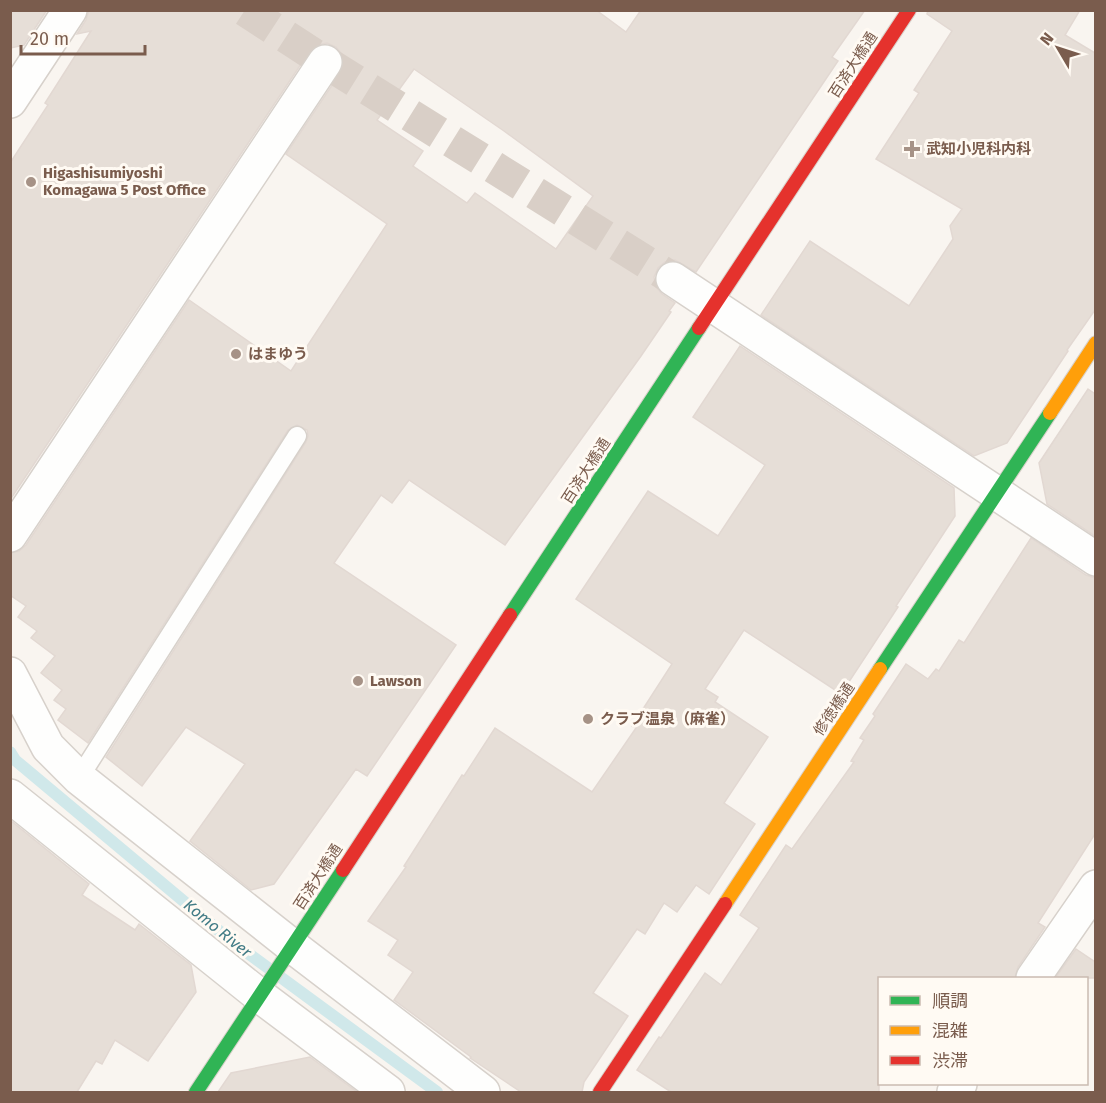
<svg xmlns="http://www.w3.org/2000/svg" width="1106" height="1103" viewBox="0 0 1106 1103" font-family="'Fira Sans','Noto Sans JP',sans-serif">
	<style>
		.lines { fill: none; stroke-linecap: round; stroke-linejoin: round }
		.stream { stroke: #d0e8ea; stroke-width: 12 }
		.building { fill: #e6ded7; stroke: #e2d8d2; stroke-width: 1.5; fill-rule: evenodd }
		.street-tunnel { stroke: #d9cfc7; stroke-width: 33; stroke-dasharray: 33 16; stroke-linecap: butt }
		.lane-casing { stroke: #d7d1cb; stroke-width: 21 }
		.street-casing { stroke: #d7d1cb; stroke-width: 36 }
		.fast-casing { stroke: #d9d2cb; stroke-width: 16 }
		.slow-casing { stroke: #d9d2cb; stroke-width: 16 }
		.jam-casing { stroke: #d9d2cb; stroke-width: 16 }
		.lane { stroke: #fefefd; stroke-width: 18 }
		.street { stroke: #fefefd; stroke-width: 33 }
		.fast { stroke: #30b455; stroke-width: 14 }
		.slow { stroke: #ff9f0a; stroke-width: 14 }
		.jam { stroke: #e5322d; stroke-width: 14 }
		.poi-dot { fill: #a69286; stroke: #fffaf3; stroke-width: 2 }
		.labels { text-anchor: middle; stroke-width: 6; stroke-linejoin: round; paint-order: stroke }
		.street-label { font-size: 15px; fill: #7a5c4d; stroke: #fffaf3 }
		.poi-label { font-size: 15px; font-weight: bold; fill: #7a5c4d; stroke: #fffaf3; text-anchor: start }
		.water-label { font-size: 16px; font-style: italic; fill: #437c86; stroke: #fffaf3 }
	</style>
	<rect width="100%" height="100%" fill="#f9f5f0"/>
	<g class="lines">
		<!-- stream -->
		<polyline class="stream" points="10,752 15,760 230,940 437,1092"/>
	</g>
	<!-- building -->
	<g class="building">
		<polygon points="10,10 47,10 24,45 10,48"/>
		<path d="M89,10H596L626,32L641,10H865L832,57L838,61L696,272L675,260L665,262L658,268L654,277L656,287L662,294L675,303L669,311L671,312L641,356L505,545L409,480L392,503L381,495L334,563L456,645L367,776L356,769L274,884L251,890L190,841L245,764L186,727L142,786L106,757L306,442L308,436L307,430L297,425L288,430L88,743L58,720L66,709L54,700L62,690L41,673L55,656L31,638L37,631L18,617L26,606L10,595V553L19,551L26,545L189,300L291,371L387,224L286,154L341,72L344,64L342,54L336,47L327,43L317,45L309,52L10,500V163L48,105L45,103L91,31L77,34L86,20ZM414,69L504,131L593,196L556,249L475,193L467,203L413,166L423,151L377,120Z"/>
		<polygon points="928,10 1080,10 1065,35 1095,53 1095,310 1067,350 1068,351 1007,443 974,456 761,315 810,241 909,306 953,239 950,226 962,209 876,159 919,93 914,90 952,31 927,14"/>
		<polygon points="740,346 954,488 955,516 896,606 898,607 841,694 744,630 705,689 718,697 715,702 768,737 724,803 755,824 709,894 696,885 677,912 664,903 645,934 637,929 593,993 628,1016 584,1082 582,1092 521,1092 470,1058 471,1057 394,1000 413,972 388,955 398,940 368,921 406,867 404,866 462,775 464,776 495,728 592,792 636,728 632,726 672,664 576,599 648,491 718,536 765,465 693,417"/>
		<polygon points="1088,389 1095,394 1095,536 1047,504 1039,463"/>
		<polygon points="1031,538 1086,575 1095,578 1095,834 1038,923 1045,927 1018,967 1015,978 879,978 879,1092 671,1092 637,1070 659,1037 661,1038 705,973 721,985 759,928 740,915 786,845 792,849 854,762 851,761 864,740 860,738 875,716 873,714 906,664 928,679 936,669 939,671 959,640 964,643"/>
		<polygon points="10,820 89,884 82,895 135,930 139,924 191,965 196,992 148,1061 115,1040 102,1064 96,1061 77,1092 10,1092"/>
		<polygon points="1076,949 1095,962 1095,978 1055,978"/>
		<polygon points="310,1057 357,1092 218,1092 231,1073"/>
	</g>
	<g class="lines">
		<!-- street-tunnel -->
		<polyline class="street-tunnel" points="245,10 325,62 673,279"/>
		<defs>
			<polyline id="lane" points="79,778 297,436"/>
			<g id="street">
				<polyline points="10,101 70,10"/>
				<polyline points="673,279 1096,559"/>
				<polyline points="10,535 325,62"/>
				<polyline points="10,674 48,747 79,778 292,946 483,1092"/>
				<polyline points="10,796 260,996 388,1092"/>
				<polyline points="1033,978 1096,887"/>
				<polyline points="954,1092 960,1084"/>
			</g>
			<g id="fast">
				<polyline points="510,615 699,328"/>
				<polyline points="880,669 1050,413"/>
				<polyline points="196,1092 343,870"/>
			</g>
			<g id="slow">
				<polyline points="1050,413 1096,343"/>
				<polyline points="725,904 880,669"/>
			</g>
			<g id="jam">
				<polyline points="699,328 909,10"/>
				<polyline points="343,870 510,615"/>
				<polyline points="600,1092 725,904"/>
			</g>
		</defs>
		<!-- lane casing -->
		<use href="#lane" class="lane-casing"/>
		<!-- street casing -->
		<use href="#street" class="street-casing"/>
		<!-- fast casing -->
		<use href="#fast" class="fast-casing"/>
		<!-- slow casing -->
		<use href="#slow" class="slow-casing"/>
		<!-- jam casing -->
		<use href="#jam" class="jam-casing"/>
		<!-- lane -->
		<use href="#lane" class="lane"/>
		<!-- street -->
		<use href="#street" class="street"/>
		<!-- fast -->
		<use href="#fast" class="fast"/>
		<!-- slow -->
		<use href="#slow" class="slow"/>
		<!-- jam -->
		<use href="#jam" class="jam"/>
	</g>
	<!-- markers -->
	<g class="poi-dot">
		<path d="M909 140h6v6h6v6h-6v6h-6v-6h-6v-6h6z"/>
		<circle cx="31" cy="182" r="6"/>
		<circle cx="236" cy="354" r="6"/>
		<circle cx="358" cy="681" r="6"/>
		<circle cx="588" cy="719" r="6"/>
	</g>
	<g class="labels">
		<!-- street labels -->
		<g class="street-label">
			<text transform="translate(853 65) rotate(-57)" y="5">百済大橋通</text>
			<text transform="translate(586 471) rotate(-57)" y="5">百済大橋通</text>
			<text transform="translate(834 709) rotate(-56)" y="5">修徳橋通</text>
			<text transform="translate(318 877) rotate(-57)" y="5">百済大橋通</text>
		</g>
		<!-- poi labels -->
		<g class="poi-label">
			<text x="926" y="154">武知小児科内科</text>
			<text x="43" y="178">Higashisumiyoshi<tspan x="43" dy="17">Komagawa 5 Post Office</tspan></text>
			<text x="248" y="359">はまゆう</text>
			<text x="370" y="686">Lawson</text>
			<text x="600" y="724">クラブ温泉（麻雀）</text>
		</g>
		<!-- water labels -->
		<g class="water-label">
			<text transform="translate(218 928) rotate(39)" y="6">Komo River</text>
		</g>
	</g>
	<!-- border -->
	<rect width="1106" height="1103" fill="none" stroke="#7a5c4d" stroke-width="24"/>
	<!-- legend -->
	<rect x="878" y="977" width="210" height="108" fill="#fffaf3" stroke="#cabbb1" stroke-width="1.5"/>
	<rect x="890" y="996" width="30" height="9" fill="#30b455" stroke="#cabbb1" stroke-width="1.5"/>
	<text x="932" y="1007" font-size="18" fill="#7a5c4d">順調</text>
	<rect x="890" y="1026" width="30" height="9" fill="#ff9f0a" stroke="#cabbb1" stroke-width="1.5"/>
	<text x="932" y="1037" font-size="18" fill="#7a5c4d">混雑</text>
	<rect x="890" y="1056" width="30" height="9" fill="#e5322d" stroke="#cabbb1" stroke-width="1.5"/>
	<text x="932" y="1067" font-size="18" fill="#7a5c4d">渋滞</text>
	<!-- north arrow -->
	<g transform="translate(1058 48) rotate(309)" stroke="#fffaf3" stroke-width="4.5" paint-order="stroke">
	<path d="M0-4.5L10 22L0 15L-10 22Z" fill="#7a5c4d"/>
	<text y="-9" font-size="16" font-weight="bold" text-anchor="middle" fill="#7a5c4d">N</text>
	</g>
	<!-- scale -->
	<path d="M21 45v9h124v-9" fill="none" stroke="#7a5c4d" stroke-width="3"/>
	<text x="30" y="45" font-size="18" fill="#7a5c4d" stroke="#fffaf3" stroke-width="4.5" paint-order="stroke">20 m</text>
</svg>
